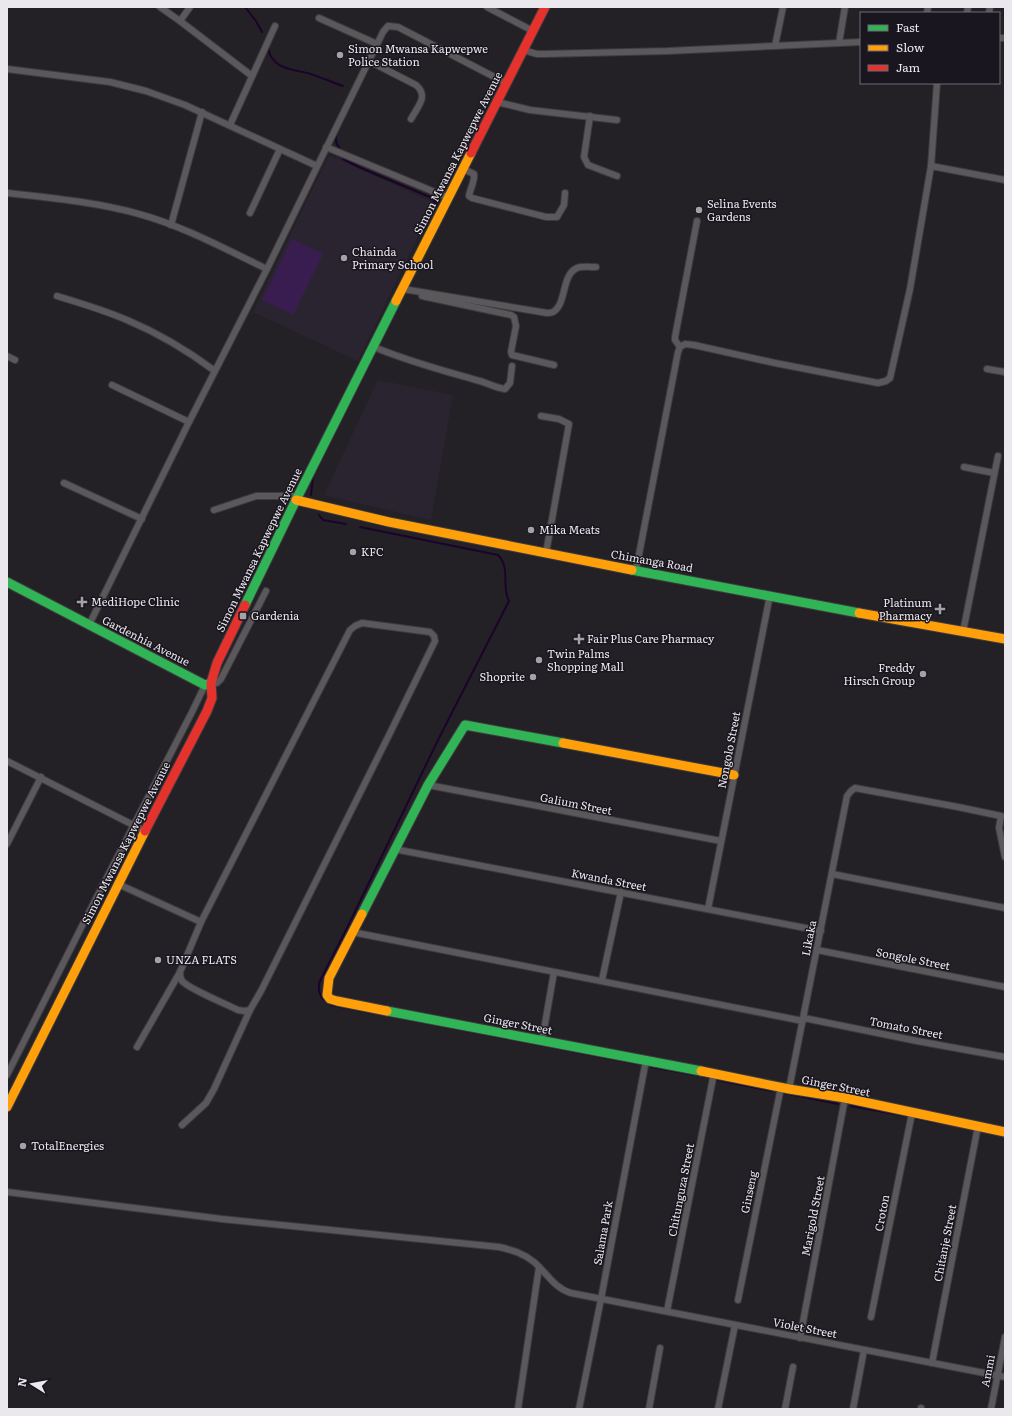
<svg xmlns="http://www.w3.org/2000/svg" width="1012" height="1416" viewBox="0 0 1012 1416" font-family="Literata,serif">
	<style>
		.built { fill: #2a2431 }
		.green { fill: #3a1d50 }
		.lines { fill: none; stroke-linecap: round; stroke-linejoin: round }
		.stream { stroke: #1c032b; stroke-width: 2 }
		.street-casing { stroke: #3d3b3f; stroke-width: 8 }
		.fast-casing { stroke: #3d3b3f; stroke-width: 11 }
		.slow-casing { stroke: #3d3b3f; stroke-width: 11 }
		.jam-casing { stroke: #3d3b3f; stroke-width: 11 }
		.street { stroke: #5a585b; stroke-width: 6 }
		.fast { stroke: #30b455; stroke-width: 9 }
		.slow { stroke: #ff9f0a; stroke-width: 9 }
		.jam { stroke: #e5322d; stroke-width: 9 }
		.poi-dot { fill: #a5a2a7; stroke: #1a161f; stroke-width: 1.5 }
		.labels { text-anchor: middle; stroke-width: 3; stroke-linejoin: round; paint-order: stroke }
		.poi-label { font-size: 11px; fill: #eae7ed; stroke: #1a161f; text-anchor: start }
		.street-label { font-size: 11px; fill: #eae7ed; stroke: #1a161f }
	</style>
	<rect width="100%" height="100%" fill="#242126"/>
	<!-- built -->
	<g class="built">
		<polygon points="329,155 434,203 358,361 253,312"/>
		<polygon points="378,380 453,395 431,520 324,495"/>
	</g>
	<!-- green -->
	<polygon class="green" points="292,239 323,254 293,315 262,300"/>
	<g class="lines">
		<!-- stream -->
		<g class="stream">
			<polyline points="245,7 256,21 262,32"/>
			<path d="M268,49C273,70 294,69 311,74C322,78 332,82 343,86"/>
			<polyline points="348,110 353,100"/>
			<path d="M340,149C330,137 340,128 345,116"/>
			<polyline points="343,159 361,168 432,198 436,204"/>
			<polyline points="311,495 313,476 375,353"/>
			<polyline points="319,515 323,520 346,524"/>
			<path d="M360,527L498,555C511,568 501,586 509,601L439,738L347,928L319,983V991L322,998L331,1005L639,1064"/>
			<polyline points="651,1067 707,1077"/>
			<polyline points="718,1080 772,1091"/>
			<polyline points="784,1093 838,1104"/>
			<polyline points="851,1106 906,1116"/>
			<polyline points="915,1118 939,1123"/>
		</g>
		<defs>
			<g id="street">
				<polyline points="160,7 180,21 252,76"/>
				<polyline points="487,7 533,31"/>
				<polyline points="927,13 928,7"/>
				<polyline points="967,13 968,7"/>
				<polyline points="989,13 990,7"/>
				<polyline points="319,18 377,44"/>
				<polyline points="180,21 190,7"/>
				<polyline points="999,38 1005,38"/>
				<polyline points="839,43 845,7"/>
				<polyline points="775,46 783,7"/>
				<polyline points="523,50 537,54 544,54 668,51 861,42"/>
				<path d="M369,61L416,85C429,96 418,106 411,119"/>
				<polyline points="7,69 110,82 146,91 185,105 317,166"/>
				<polyline points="497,102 530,110 617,120"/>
				<polyline points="590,116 584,157 588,165 617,176"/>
				<polyline points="230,125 275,26"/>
				<polyline points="326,147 449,198"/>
				<polyline points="931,166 937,83"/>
				<path d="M463,169L474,174C475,181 470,189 469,196L472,198L546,217H557L564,205L565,193"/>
				<path d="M7,193C51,198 96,202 139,214C183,226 225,249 267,269"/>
				<polyline points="250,213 280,149"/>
				<polyline points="171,225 202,112"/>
				<path d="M403,289L547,313C549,313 551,313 553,312C567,304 561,275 577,268C582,266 590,267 596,267"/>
				<path d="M57,296C80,303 104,310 127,320C158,333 188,351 215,371"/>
				<polyline points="422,296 511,315 514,317 516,326 511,352 512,355 554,365"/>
				<path d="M374,347C407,361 441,370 476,380C486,382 495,388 505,389L510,383L512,366"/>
				<polyline points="680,347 675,340 675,337 697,221"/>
				<polyline points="7,356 15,360"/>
				<polyline points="987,369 1005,372"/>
				<polyline points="112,385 189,422"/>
				<polyline points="541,416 559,419 569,424 546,553"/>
				<polyline points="964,467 994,473"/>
				<polyline points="64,483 142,519"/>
				<polyline points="214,510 256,496 298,496"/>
				<polyline points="636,570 678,352 680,347 685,344 694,345 775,363 878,383 886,381 890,378 910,289 931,166 1005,180"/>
				<polyline points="89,625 189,422 267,269 383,32 388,26 398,27 506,83"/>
				<polyline points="963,632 998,456"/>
				<polyline points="211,683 217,683 221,679 266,591"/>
				<polyline points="7,761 145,831"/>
				<polyline points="428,785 721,841"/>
				<polyline points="1001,816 999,828 1005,857"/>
				<polyline points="7,844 41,777"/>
				<polyline points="394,849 821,931"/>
				<polyline points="832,874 1005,908"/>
				<polyline points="118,884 201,922"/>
				<polyline points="708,909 770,595"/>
				<polyline points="352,932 803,1021"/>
				<polyline points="817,950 1005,987"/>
				<path d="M180,972C180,976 180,978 182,981C189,989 226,1004 238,1010L244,1011L250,1010"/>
				<polyline points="602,980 621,892"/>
				<polyline points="804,1018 917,1041 1005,1057"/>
				<polyline points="542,1041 554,972"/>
				<polyline points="137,1047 180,972 201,922 350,630 355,626 362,623 430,632 434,636 435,641 390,733 261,991 250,1010 214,1089 206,1103 182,1125"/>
				<polyline points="7,1075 85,920 192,712 205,685"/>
				<polyline points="789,1089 847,796 851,791 855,788 958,807 1001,816"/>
				<path d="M7,1192L222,1219L499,1247C512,1250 523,1253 534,1262C547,1273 554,1288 571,1293L1005,1377"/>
				<polyline points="738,1300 781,1087"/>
				<polyline points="667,1311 714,1073"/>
				<polyline points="871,1317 912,1113"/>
				<polyline points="800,1338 845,1098"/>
				<polyline points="932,1363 978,1126"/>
				<polyline points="518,1409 539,1267"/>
				<polyline points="579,1409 601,1299 646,1060"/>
				<polyline points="649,1409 660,1348"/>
				<polyline points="718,1409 735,1325"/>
				<polyline points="785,1409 793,1367"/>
				<polyline points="853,1409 864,1350"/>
				<polyline points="921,1409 921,1408"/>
				<polyline points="991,1409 1005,1337"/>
			</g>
			<g id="fast">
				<polyline points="632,570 859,613"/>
				<polyline points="7,582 205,685 211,683"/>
				<polyline points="245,605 296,500 396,301"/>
				<polyline points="362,914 428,785 465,725 563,743"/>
				<polyline points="387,1011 701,1071"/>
			</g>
			<g id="slow">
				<polyline points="396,301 471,153"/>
				<polyline points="296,500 389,522 632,570"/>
				<polyline points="859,613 1005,639"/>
				<polyline points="563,743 734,775"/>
				<polyline points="362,914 329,978 327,995 330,999 337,1001 387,1011"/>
				<polyline points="701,1071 789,1089 845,1098 1005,1132"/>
				<polyline points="7,1107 145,831"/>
			</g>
			<g id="jam">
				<polyline points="471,153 545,7"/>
				<polyline points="145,831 207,711 212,698 211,683 217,663 245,605"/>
			</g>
		</defs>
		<!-- street casing -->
		<use href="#street" class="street-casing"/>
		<!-- fast casing -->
		<use href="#fast" class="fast-casing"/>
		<!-- slow casing -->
		<use href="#slow" class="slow-casing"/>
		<!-- jam casing -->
		<use href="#jam" class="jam-casing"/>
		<!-- street -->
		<use href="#street" class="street"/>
		<!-- fast -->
		<use href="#fast" class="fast"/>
		<!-- slow -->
		<use href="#slow" class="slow"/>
		<!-- jam -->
		<use href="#jam" class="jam"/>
	</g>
	<!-- markers -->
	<g class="poi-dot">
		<circle cx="340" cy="55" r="4"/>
		<circle cx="699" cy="210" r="4"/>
		<circle cx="344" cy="258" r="4"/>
		<circle cx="531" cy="530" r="4"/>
		<circle cx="353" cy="552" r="4"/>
		<path d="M80 596h4v4h4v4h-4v4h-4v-4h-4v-4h4z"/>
		<path d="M938 603h4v4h4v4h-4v4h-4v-4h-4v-4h4z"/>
		<rect x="239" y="612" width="8" height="8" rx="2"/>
		<path d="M577 633h4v4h4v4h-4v4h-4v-4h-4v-4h4z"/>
		<circle cx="539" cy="660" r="4"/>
		<circle cx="923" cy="674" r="4"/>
		<circle cx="533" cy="677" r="4"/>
		<circle cx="158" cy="960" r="4"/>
		<circle cx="23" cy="1146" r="4"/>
	</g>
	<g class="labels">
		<!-- poi labels -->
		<g class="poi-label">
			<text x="348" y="53">Simon Mwansa Kapwepwe<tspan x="348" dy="13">Police Station</tspan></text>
			<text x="707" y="208">Selina Events<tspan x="707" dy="13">Gardens</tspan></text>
			<text x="352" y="256">Chainda<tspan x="352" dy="13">Primary School</tspan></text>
			<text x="539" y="534">Mika Meats</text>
			<text x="361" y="556">KFC</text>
			<text x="91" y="606">MediHope Clinic</text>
			<text x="932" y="607" text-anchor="end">Platinum<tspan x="932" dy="13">Pharmacy</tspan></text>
			<text x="251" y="620">Gardenia</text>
			<text x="587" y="643">Fair Plus Care Pharmacy</text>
			<text x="547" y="658">Twin Palms<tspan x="547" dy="13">Shopping Mall</tspan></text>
			<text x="915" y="672" text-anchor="end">Freddy<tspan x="915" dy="13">Hirsch Group</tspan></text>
			<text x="525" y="681" text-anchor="end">Shoprite</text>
			<text x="166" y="964">UNZA FLATS</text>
			<text x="31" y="1150">TotalEnergies</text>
		</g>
		<!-- street labels -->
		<g class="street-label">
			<text transform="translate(458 153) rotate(-63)" y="4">Simon Mwansa Kapwepwe Avenue</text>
			<text transform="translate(259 550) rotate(-64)" y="4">Simon Mwansa Kapwepwe Avenue</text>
			<text transform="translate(652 561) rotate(10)" y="4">Chimanga Road</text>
			<text transform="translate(146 641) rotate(27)" y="4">Gardenhia Avenue</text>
			<text transform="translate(729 750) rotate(-79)" y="4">Nongolo Street</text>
			<text transform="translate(576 804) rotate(11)" y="4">Galium Street</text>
			<text transform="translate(126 843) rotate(-63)" y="4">Simon Mwansa Kapwepwe Avenue</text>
			<text transform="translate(609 880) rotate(11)" y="4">Kwanda Street</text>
			<text transform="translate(809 938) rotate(-79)" y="4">Likaka</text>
			<text transform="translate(913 959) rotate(11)" y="4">Songole Street</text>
			<text transform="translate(518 1024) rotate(11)" y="4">Ginger Street</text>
			<text transform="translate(906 1028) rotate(11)" y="4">Tomato Street</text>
			<text transform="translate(836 1086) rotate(11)" y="4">Ginger Street</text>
			<text transform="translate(681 1190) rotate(-79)" y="4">Chitunguza Street</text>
			<text transform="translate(749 1192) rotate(-78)" y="4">Ginseng</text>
			<text transform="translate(882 1213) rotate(-79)" y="4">Croton</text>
			<text transform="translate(813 1216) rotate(-79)" y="4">Marigold Street</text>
			<text transform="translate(603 1233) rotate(-80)" y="4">Salama Park</text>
			<text transform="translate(945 1243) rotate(-79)" y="4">Chitanje Street</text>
			<text transform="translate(805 1328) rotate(11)" y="4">Violet Street</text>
			<text transform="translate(988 1371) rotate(-79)" y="4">Ammi</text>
		</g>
	</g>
	<!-- border -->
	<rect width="1012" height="1416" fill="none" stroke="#eae7ed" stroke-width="16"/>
	<!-- legend -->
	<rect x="860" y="12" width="140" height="72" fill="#1a161f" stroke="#6d6a71"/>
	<rect x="868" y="25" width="20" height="6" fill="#30b455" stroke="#6d6a71"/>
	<text x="896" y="32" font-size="12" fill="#eae7ed">Fast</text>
	<rect x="868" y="45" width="20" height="6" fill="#ff9f0a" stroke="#6d6a71"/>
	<text x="896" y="52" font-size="12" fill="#eae7ed">Slow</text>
	<rect x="868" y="65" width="20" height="6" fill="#e5322d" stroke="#6d6a71"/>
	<text x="896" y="72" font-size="12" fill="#eae7ed">Jam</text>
	<!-- north arrow -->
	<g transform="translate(32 1384) rotate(281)" stroke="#1a161f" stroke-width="3" paint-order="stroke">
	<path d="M0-3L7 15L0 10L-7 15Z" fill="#eae7ed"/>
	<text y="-6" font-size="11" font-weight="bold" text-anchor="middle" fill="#eae7ed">N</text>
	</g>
</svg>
